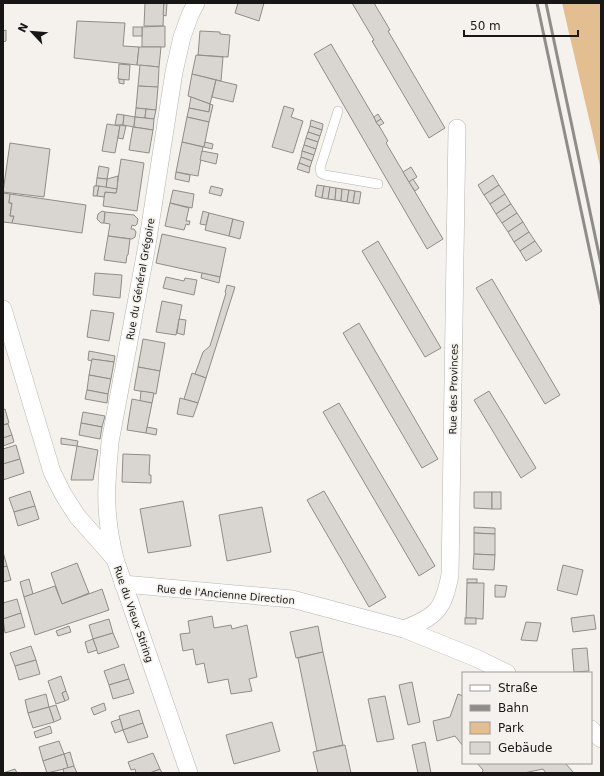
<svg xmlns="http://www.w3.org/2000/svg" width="604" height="776" viewBox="0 0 604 776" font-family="'DejaVu Sans',sans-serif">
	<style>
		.green { fill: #e3be90 }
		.building { fill: #d9d5d1; stroke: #908d89 }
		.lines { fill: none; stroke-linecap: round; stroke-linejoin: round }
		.service-casing { stroke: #b7b4b0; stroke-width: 10 }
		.minor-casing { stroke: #b7b4b0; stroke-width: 18 }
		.service { stroke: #fff; stroke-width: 9 }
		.minor { stroke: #fff; stroke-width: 17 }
		.rail { stroke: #8f8d8a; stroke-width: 3 }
		.labels { text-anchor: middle; stroke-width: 3.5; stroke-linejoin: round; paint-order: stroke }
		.street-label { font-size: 10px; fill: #181716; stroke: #f5f2ed }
	</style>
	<rect width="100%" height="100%" fill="#f5f2ed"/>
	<!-- green -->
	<polygon class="green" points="562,3 601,3 601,170"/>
	<!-- building -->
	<g class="building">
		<polygon points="145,3 164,3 163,26 144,26"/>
		<polygon points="164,3 167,3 166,16 163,15"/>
		<polygon points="238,3 264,3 259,21 235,13"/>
		<polygon points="352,3 374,3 390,30 388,31 445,128 429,138 372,41 374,40"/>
		<polygon points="77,21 125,23 123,46 139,47 137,65 74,58"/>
		<polygon points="165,26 165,47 142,47 142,27"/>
		<rect x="133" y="27" width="9" height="9"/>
		<polygon points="6,30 6,41 3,42 3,31"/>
		<polygon points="200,31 220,32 220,34 230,35 228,57 198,55"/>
		<polygon points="331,44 388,141 386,143 443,239 427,249 314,54"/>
		<polygon points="139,47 161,47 159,67 137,65"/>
		<polygon points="196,55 223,57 221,81 192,74"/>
		<polygon points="119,64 130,65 129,80 118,79"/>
		<polygon points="140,65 159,67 158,87 138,86"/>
		<polygon points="192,74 216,80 210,104 188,96"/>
		<polygon points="119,79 124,80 124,84 119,83"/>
		<polygon points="216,80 237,85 233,102 212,97"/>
		<polygon points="138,86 158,87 156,110 136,108"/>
		<polygon points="191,97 210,104 209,112 189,108"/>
		<polygon points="210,104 213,105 209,122 187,117 189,108 209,112"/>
		<polygon points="284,106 294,109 291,117 303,121 293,153 272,147"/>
		<polygon points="136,108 146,109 145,118 135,117"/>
		<polygon points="146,109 156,110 154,119 145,118"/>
		<polygon points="117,114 124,115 123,125 115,125"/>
		<polygon points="378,114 381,119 376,122 374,117"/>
		<polygon points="124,115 135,117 134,127 123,125"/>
		<polygon points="135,117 154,119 153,130 134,127"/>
		<polygon points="187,117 209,122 204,147 182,142"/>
		<polygon points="381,119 384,123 379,126 376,122"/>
		<polygon points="311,120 323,124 322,130 310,126"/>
		<polygon points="107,124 120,126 115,153 102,151"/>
		<polygon points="120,125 126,126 123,139 118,138"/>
		<polygon points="310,126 322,130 320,136 308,132"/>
		<polygon points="133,127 153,130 149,153 129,150"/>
		<polygon points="308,132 320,136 318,142 306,138"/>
		<polygon points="306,138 318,142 316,149 304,145"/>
		<polygon points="182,142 203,147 198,176 176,172"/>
		<polygon points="205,142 213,144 212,149 204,147"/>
		<polygon points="10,143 50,149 44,197 3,192"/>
		<polygon points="304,145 316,149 314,155 302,151"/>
		<polygon points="202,151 218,154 216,164 200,160"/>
		<polygon points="302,151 314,155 312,161 301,157"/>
		<polygon points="301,157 312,161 310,167 299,163"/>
		<polygon points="121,159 144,163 137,211 103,206 105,192 116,193"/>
		<polygon points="299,163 310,167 309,173 297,169"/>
		<polygon points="99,166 109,168 107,179 97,178"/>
		<polygon points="411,167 417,177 409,182 403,172"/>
		<polygon points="176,172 190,175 189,182 175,179"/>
		<polygon points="493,175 499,185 484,195 478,185"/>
		<polygon points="118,176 117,189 106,188 107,179"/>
		<polygon points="97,178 107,179 106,188 96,186"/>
		<polygon points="413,179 419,188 415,191 409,182"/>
		<polygon points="317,185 324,186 322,198 315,196"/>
		<polygon points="499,185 505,194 490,204 484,195"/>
		<polygon points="94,186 99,186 97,196 93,196"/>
		<polygon points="99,186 117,189 116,193 105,192 104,197 97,196"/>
		<polygon points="211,186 223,189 221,196 209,193"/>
		<polygon points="324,186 330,187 328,199 322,198"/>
		<polygon points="330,187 336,188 335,200 328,199"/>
		<polygon points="336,188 342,189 341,201 335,200"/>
		<polygon points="342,189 349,190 347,202 341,201"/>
		<polygon points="173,190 194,194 192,208 170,203"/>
		<polygon points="349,190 355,191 353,203 347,202"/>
		<polygon points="355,191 361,192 359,204 353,203"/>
		<polygon points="3,193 10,194 9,203 12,203 10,216 14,216 12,223 3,222"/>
		<polygon points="10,194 86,205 82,233 12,223 14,216 10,216 12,203 9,203"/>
		<polygon points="505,194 511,204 496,214 490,204"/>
		<polygon points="170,203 189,208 186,221 190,221 189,225 186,224 184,230 165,226"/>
		<polygon points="511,204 517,213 502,223 496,214"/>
		<polygon points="102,211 105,212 104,223 101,223 97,219 98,214"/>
		<polygon points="203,211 209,213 206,225 200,224"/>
		<polygon points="105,212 134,215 138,219 137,224 135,226 132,225 131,229 134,229 136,232 135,237 132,239 108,236 110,224 104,223"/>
		<polygon points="209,213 233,219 229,236 205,230"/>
		<polygon points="517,213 523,222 508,232 502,223"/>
		<polygon points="233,219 244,222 240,239 229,236"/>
		<polygon points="523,222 529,232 514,242 508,232"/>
		<polygon points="529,232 535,241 520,251 514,242"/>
		<polygon points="162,234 226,248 220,277 156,263"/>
		<polygon points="108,236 130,239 128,255 127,255 126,263 104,260"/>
		<polygon points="378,241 441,348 425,357 362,251"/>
		<polygon points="535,241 542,251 526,261 520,251"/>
		<polygon points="95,273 122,275 120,298 93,295"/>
		<polygon points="202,273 220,277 219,283 201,278"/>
		<polygon points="166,277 184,281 185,278 197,280 194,295 163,288"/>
		<polygon points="492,279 560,395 545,404 476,288"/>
		<polygon points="227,285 235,287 206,378 195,374 203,352 210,346 226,293 225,292"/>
		<polygon points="162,301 182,305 176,335 156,332"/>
		<polygon points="91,310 114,313 109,341 87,337"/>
		<polygon points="179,319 186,320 184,335 177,333"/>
		<polygon points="359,323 438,459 422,468 343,333"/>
		<polygon points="143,339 165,343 160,371 138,367"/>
		<polygon points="89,351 115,356 114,362 92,359 92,361 88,360"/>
		<polygon points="92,359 114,362 111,379 89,375"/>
		<polygon points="138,367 160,371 156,394 134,390"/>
		<polygon points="192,373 206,378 198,403 184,399"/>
		<polygon points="89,375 111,379 108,394 87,390"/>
		<polygon points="87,390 108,394 107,403 85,399"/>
		<polygon points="141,391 154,393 152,403 140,401"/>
		<polygon points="489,391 536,468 521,478 474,400"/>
		<polygon points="180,398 198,403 193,417 177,414"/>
		<polygon points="132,399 152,403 146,433 127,430"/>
		<polygon points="339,403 435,566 419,576 323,412"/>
		<polygon points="5,409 9,423 3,425 3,410"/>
		<polygon points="83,412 105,416 102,427 81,423"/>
		<polygon points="81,423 102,427 100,439 79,435"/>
		<polygon points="8,424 12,435 3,438 3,425"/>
		<polygon points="147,427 157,429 156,435 146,433"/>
		<polygon points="12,435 14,442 3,446 3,438"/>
		<polygon points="61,438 78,441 77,446 61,444"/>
		<polygon points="16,445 20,459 3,464 3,449"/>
		<polygon points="77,446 98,450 93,480 71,480"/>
		<polygon points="123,454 150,455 149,475 151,475 151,483 122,482"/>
		<polygon points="20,459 24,473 3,480 3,464"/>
		<polygon points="30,491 35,506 14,512 9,498"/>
		<polygon points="324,491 386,597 369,607 307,500"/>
		<polygon points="474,492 492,492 492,509 474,508"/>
		<rect x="492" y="492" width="9" height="17"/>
		<polygon points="183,501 191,546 148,553 140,509"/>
		<polygon points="35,506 39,519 18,526 14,512"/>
		<polygon points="262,507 271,552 227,561 219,515"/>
		<polygon points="474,527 495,528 495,534 474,533"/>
		<polygon points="474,533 495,534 495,555 474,554"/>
		<polygon points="3,552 7,566 3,567"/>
		<polygon points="474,554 495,555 494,570 473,569"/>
		<polygon points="77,563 89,593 62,604 51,573"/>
		<polygon points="563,565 583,570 577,595 557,590"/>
		<polygon points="7,566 11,580 3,582 3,567"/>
		<polygon points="29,579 33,594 24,597 20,582"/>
		<rect x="467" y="579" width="10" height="4"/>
		<polygon points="467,583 484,583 483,619 466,618"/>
		<polygon points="495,585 507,586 505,597 495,597"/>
		<polygon points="55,586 62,604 102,589 109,610 35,635 24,597"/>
		<polygon points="17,599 21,613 3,619 3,603"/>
		<polygon points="21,613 25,627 5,633 3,619"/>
		<polygon points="594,615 596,629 573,632 571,618"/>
		<polygon points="212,616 214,628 231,625 232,629 247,625 257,677 249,679 252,691 231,694 228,679 208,683 204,663 196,665 193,649 183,651 180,634 190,633 188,621"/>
		<rect x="465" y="618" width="11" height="6"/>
		<polygon points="109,619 113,633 93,639 89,625"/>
		<polygon points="526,622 541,623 537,641 521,640"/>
		<polygon points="69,626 71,632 58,636 56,631"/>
		<polygon points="318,626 323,652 296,658 290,632"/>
		<polygon points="113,633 119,647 98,654 93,639"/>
		<polygon points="93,639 97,650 88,653 85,642"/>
		<polygon points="31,646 36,660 15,666 10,653"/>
		<polygon points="587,648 589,671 574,672 572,649"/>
		<polygon points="323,652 343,745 317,751 298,658"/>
		<polygon points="36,660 40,674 19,680 15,666"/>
		<polygon points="124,664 129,679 109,685 104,671"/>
		<polygon points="61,676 66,691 62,693 65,701 56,704 48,681"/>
		<polygon points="129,679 134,693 113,699 109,685"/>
		<polygon points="412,682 420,722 408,725 399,685"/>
		<polygon points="66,691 69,699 65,701 62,693"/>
		<polygon points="46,694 49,707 28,713 25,700"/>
		<polygon points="458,694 463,696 463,746 455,736 437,741 433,721 450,717"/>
		<polygon points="385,696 394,739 377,742 368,699"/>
		<polygon points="104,703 106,710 94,715 91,708"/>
		<polygon points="56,705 61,719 54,722 49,707"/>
		<polygon points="49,707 54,722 33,728 28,713"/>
		<polygon points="139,710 143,723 123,730 119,716"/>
		<polygon points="120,719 123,730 115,733 111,722"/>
		<polygon points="272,722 280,751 234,764 226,735"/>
		<polygon points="143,723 148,737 128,743 123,730"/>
		<polygon points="50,726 52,733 36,738 34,732"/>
		<polygon points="59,741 64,754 43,761 39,747"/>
		<polygon points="425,742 431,773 418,773 412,745"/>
		<polygon points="345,745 351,773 318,773 313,752"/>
		<polygon points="70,752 74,766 68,768 64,754"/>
		<polygon points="153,753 160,769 150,773 136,773 135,769 131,770 128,762"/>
		<polygon points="64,754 68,768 47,773 43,761"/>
		<polygon points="477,763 565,763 574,773 546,773 543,769 524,773 482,773 483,770"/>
		<polygon points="74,766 77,773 64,773 63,769"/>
		<polygon points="15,769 17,773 3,773"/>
		<polygon points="160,769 162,773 150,773"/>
	</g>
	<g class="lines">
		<defs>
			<polyline id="service" points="338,111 320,168 321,173 325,175 378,184"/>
			<g id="minor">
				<polyline points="3,309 52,472 63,494 77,516 115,559 189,773"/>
				<path d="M115,559C112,546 109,533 108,519C105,494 108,468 110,442L147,245L174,72L182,37L190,15L196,3"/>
				<polyline points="123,584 292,599 404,629 476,658 507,673"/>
				<path d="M404,629C437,616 443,610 450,575L457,128"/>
				<polyline points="591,729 601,739"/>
			</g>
		</defs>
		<!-- service casing -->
		<use href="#service" class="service-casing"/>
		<!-- minor casing -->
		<use href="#minor" class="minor-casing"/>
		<!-- service -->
		<use href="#service" class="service"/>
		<!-- minor -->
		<use href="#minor" class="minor"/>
		<!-- rail -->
		<g class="rail">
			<polyline points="537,3 601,304"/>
			<polyline points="546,3 601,264"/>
		</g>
	</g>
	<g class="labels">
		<!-- street labels -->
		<g class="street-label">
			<text transform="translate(140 279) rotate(-80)" y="4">Rue du Général Grégoire</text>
			<text transform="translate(453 389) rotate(-89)" y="4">Rue des Provinces</text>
			<text transform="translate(226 594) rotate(5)" y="4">Rue de l'Ancienne Direction</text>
			<text transform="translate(134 614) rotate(71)" y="4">Rue du Vieux Stiring</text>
		</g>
	</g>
	<!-- border -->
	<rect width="604" height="776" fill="none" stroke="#181716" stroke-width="8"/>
	<!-- legend -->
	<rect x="462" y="672" width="130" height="92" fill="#f5f2ed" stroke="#9d9a97"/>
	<rect x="470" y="685" width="20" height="6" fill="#ffffff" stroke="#9d9a97"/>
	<text x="498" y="692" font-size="12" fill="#181716">Straße</text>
	<rect x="470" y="705" width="20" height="6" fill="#8f8d8a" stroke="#9d9a97"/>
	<text x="498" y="712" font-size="12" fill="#181716">Bahn</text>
	<rect x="470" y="722" width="20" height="12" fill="#e3be90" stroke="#9d9a97"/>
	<text x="498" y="732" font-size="12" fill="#181716">Park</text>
	<rect x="470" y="742" width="20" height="12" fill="#d9d5d1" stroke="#9d9a97"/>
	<text x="498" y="752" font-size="12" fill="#181716">Gebäude</text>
	<!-- north arrow -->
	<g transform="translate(32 32) rotate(296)" stroke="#f5f2ed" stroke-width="3" paint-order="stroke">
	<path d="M0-3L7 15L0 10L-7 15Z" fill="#181716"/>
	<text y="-6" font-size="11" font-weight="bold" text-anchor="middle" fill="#181716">N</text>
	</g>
	<!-- scale -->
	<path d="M464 30v6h114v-6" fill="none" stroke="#181716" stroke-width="2"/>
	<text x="470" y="30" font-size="12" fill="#181716" stroke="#f5f2ed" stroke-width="3" paint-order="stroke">50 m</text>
</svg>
